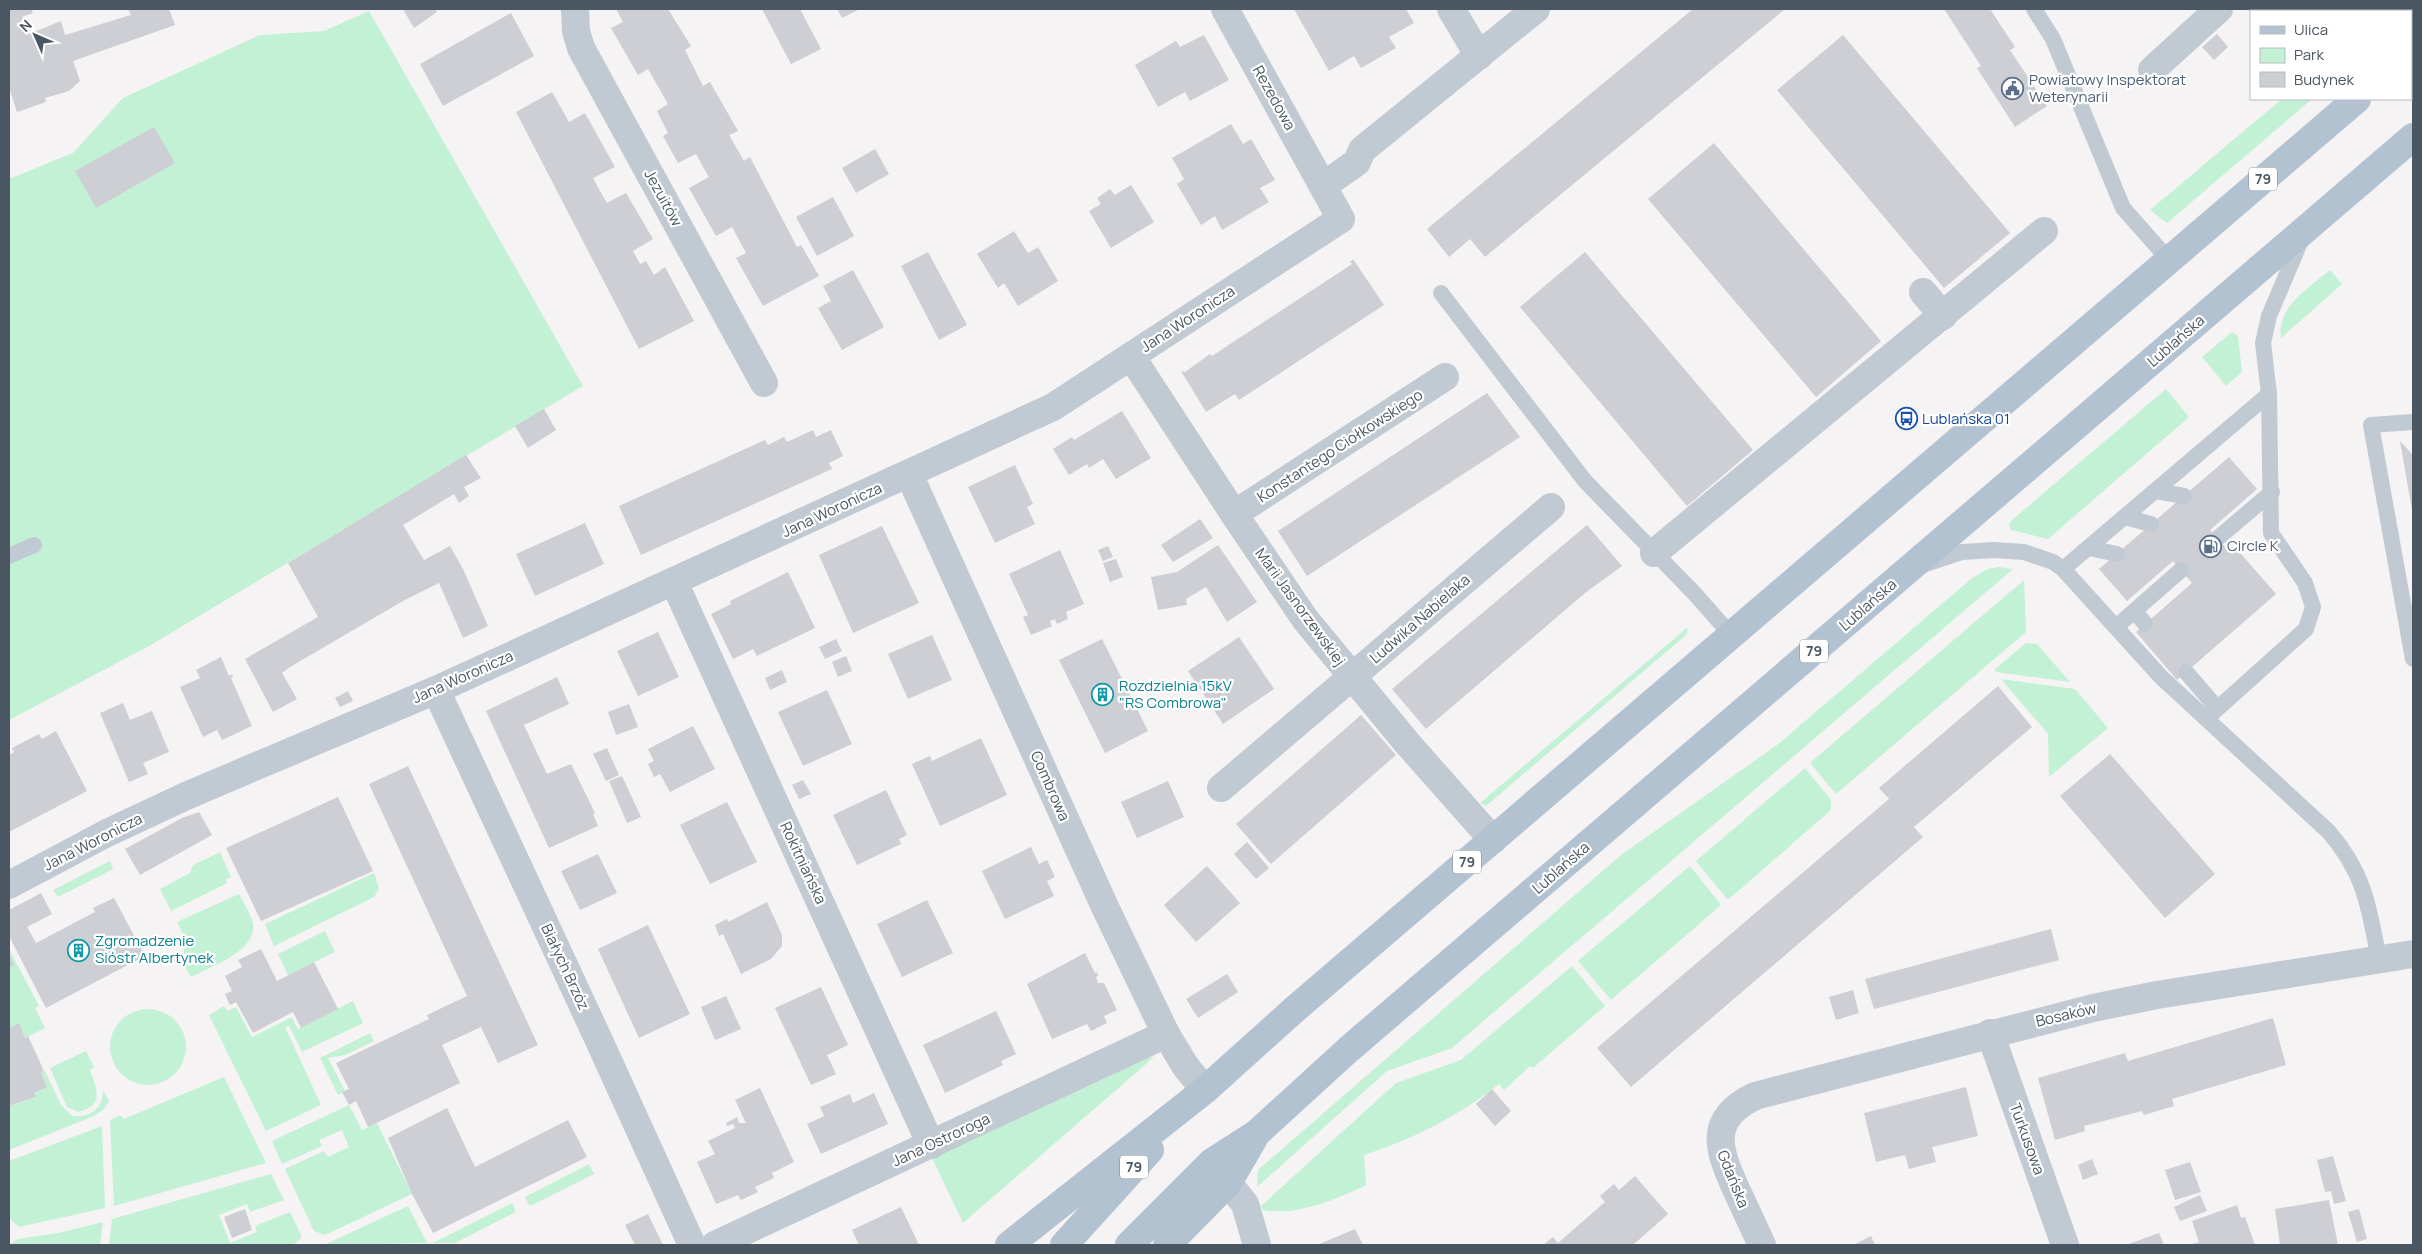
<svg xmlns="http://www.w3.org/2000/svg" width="2422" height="1254" viewBox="0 0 2422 1254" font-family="Manrope,sans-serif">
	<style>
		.green { fill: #c3f1d5 }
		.building { fill: #cdcfd5 }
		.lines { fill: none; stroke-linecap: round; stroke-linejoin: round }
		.service { stroke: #c1cad2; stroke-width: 16 }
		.minor { stroke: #c1cad2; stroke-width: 28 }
		.primary { stroke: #b3c2d1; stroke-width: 28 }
		.labels { text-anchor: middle; stroke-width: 4.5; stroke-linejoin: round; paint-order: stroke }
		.shield { fill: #fff; stroke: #808990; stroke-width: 1 }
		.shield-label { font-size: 14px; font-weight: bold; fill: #4a5661 }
		.service-label { font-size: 15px; fill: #4e5e75; stroke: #fff; text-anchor: start }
		.street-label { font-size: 15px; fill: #4a5661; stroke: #fff }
		.transit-label { font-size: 15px; fill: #164399; stroke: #fff; text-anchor: start }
		.culture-label { font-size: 15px; fill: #0d838f; stroke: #fff; text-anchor: start }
	</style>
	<rect width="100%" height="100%" fill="#f5f3f3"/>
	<!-- green -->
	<g class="green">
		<polygon points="369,11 583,386 149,646 9,720 9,179 73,153 123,98 260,35 324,31"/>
		<polygon points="2282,99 2312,99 2167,223 2150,210"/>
		<path d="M2330,270L2342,284L2281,338C2276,307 2310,287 2330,270Z"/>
		<polygon points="2232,332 2238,336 2242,372 2226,386 2202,357"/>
		<polygon points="2166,389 2189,417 2048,539 2011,530 2009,524 2011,521"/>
		<polygon points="1998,567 2013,569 1452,1048 1387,1071 1257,1187 1258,1170 1621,855 1777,745 1972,578 1988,569"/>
		<polygon points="2024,580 2026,632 1836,794 1810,763"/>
		<polygon points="1688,627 1686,635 1486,806 1480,803"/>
		<polygon points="2026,643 2037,644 2070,682 1996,672 1994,670"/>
		<polygon points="2001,679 2075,689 2108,728 2049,777 2048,734"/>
		<polygon points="1805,768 1831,800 1831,810 1728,900 1696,861"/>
		<polygon points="220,852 231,877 225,880 227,883 171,911 160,889 190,873 193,865"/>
		<polygon points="110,861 113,869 58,897 53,890"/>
		<polygon points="1690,866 1721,905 1611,1000 1578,961"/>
		<polygon points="374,873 379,889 374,897 274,946 265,924"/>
		<path d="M239,894C243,903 251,914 253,923C258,951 210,967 191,977L182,961L186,940L177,922Z"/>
		<polygon points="325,931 335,952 288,975 278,954"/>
		<polygon points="9,949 39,1006 35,1008 45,1028 25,1038 19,1024 9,1028"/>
		<path d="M1572,966L1605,1006L1533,1068L1530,1066L1504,1090L1499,1084C1459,1116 1413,1139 1364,1155L1366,1185C1335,1200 1297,1216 1263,1210L1261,1206L1396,1083L1461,1060Z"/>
		<polygon points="353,1001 363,1023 302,1052 289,1026 285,1027 321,1105 266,1131 209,1015 224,1006 227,1011 236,1007 252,1037 292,1017 298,1029"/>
		<circle cx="148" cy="1047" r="38"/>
		<polygon points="370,1033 374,1041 345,1055 328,1058 345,1091 338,1095 320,1058"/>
		<path d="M86,1051L94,1067L90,1070C97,1090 105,1105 78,1112L67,1107L50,1068Z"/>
		<polygon points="1154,1057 963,1223 932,1158 1146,1058"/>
		<path d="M45,1071L61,1105L72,1116C90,1118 103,1109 103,1090L109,1101L104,1109L94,1116L9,1150L10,1106L36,1097L34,1093L47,1087L41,1072Z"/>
		<polygon points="224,1077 266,1163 114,1206 110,1120 120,1115 124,1119"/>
		<polygon points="349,1105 362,1130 377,1123 412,1194 325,1235 314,1231 285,1169 324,1151 328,1157 349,1147 342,1130 319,1140 322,1146 282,1164 272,1141"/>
		<polygon points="102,1126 105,1208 19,1227 9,1218 9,1161"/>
		<polygon points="589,1164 594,1174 530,1206 525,1197"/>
		<polygon points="271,1174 284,1200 250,1212 247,1204 219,1215 230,1243 257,1232 255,1226 290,1212 302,1237 293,1245 109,1245 112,1219"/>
		<polygon points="512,1203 516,1212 455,1243 433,1243"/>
		<polygon points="408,1206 427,1243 324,1245"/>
		<polygon points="103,1222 100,1245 9,1245 18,1239 58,1233"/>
	</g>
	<!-- building -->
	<g class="building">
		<polygon points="9,9 31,9 33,13 22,17 29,34 61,21 65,35 131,15 128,9 169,9 175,25 73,61 80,81 69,91 45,98 46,102 17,112 9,87"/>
		<polygon points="403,9 435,9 437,12 414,28"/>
		<polygon points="616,9 668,9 691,46 685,50 703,86 710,82 738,131 729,135 744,161 750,157 797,247 801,245 819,276 763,306 736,258 746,253 732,227 716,236 689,188 709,177 702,165 696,154 678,163 663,136 668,133 657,111 668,104 648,69 638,75 611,28 623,22"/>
		<polygon points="762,9 800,9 821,49 791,64"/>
		<polygon points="837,9 860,9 842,18"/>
		<polygon points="1294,9 1406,9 1414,23 1389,37 1396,48 1361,68 1354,56 1329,71"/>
		<polygon points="1693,9 1785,9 1485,257 1470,239 1449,257 1427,229"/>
		<polygon points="1944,9 1990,9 2015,47 2010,50 2047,106 2015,127 1977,68 1981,66"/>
		<polygon points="511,13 534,56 443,106 420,64"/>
		<polygon points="2217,34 2228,47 2214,60 2202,47"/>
		<polygon points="1204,35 1229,80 1190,101 1185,92 1158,107 1135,65 1176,41 1180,47"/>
		<polygon points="1843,35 2010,233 1944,288 1777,90"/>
		<polygon points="552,92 569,122 585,113 615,167 593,178 600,191 607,203 626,193 653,239 633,251 640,264 646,261 654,275 665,267 694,321 639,349 516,112"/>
		<polygon points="1231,124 1243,144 1251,139 1275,180 1260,188 1269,202 1222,230 1215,216 1201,225 1177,184 1184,179 1172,158"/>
		<polygon points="154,127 175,163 96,208 75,171"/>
		<polygon points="1714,143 1881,341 1816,397 1648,199"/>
		<polygon points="875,149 889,174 856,193 842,168"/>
		<polygon points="1131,185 1154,222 1111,248 1089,211 1101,204 1097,198 1110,189 1115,195"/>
		<polygon points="833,197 854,236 817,256 796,217"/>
		<polygon points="1014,231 1028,253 1038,247 1058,281 1018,306 1004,283 998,288 977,254"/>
		<polygon points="928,252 967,325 939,340 901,266"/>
		<polygon points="1585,252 1753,450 1687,506 1520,307"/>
		<polygon points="1353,259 1384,305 1239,400 1235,394 1206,412 1181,371 1185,372 1210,354 1212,356 1352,264 1350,262"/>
		<polygon points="853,270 884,327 842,350 818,308 831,301 823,286"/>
		<polygon points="1487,393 1520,437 1307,576 1278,531"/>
		<polygon points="544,409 556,430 528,448 515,426"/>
		<polygon points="1122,411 1151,458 1116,479 1103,459 1089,468 1087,464 1069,475 1053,449 1072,437 1074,440"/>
		<polygon points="813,430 816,437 831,430 843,456 829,463 832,469 641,555 619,506 765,440 768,445 784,437 787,442"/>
		<polygon points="2400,441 2413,455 2413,510 2412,510"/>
		<polygon points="466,455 481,478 464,487 469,496 459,503 454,494 403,525 424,560 450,546 463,569 488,626 463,638 439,583 403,601 290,667 282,673 297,699 273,712 245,659 318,617 288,563"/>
		<polygon points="2229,457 2257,489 2210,530 2229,551 2235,547 2276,594 2177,680 2136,632 2192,583 2173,561 2127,601 2099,569"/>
		<polygon points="1015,465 1033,504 1027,507 1035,524 995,543 968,487"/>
		<polygon points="1200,519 1213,538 1173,562 1161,545"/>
		<polygon points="585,523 604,564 535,596 516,554"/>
		<polygon points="1587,525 1622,566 1585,593 1426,729 1392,689"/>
		<polygon points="882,526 919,603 853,633 819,555"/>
		<polygon points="1218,545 1257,602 1227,622 1206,587 1186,599 1187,605 1158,610 1151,577 1177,572"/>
		<polygon points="1108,546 1113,557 1103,561 1098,550"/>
		<polygon points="1060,550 1084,604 1066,612 1068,619 1057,624 1055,619 1050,621 1052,626 1031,635 1023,617 1028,615 1009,574"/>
		<polygon points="1116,559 1123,577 1110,582 1103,563"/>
		<polygon points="788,572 815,628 757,656 753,649 733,659 711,614 731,604 730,601"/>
		<polygon points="658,632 679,677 638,696 617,651"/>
		<polygon points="932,635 952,680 908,699 888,654"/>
		<polygon points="1239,637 1274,689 1223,724 1188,671"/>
		<polygon points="836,639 842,651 825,659 819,647"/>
		<polygon points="1102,639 1148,731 1105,753 1059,660"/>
		<polygon points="846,656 852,671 838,677 832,662"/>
		<polygon points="221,657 229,676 232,674 233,677 231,678 252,726 222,740 217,730 203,737 180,687 200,678 196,670"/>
		<polygon points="782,670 787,682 770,690 765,678"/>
		<polygon points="557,677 569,704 524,725 547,774 571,764 595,813 593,814 598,826 549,848 486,711"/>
		<polygon points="1998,686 2032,727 1914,827 1923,837 1631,1087 1597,1048 1889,799 1879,788"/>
		<polygon points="827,690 852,744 803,766 778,712"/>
		<polygon points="348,691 353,701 340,707 335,698"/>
		<polygon points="123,703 130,720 152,711 169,752 143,763 148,774 129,782 100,713"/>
		<polygon points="629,704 638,727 616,735 608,712"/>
		<polygon points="1361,715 1396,755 1271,864 1236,824"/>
		<polygon points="693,726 715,769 670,792 660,774 654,777 648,764 654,761 648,749"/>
		<polygon points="56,731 87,791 9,832 9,755 14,752 12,748 39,734 42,739"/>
		<polygon points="981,738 1007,795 940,826 912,764 930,756 932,761"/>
		<polygon points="607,748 619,775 606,781 593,754"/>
		<polygon points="2110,754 2215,874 2165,918 2060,796"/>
		<polygon points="408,766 538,1045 498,1063 481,1027 442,1045 460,1083 368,1127 356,1101 349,1105 342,1092 349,1089 336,1063 429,1019 427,1015 467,996 369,784"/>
		<polygon points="622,776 641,817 627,823 609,781"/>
		<polygon points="803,780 811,794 799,799 792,785"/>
		<polygon points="1168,781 1184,817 1137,838 1121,802"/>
		<polygon points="886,790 907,835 899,839 901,844 857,865 833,815"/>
		<polygon points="338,797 373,871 261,921 226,848"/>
		<polygon points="727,802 757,862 710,884 680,825"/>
		<polygon points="199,812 212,835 140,875 125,849 182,818"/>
		<polygon points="1247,842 1269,868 1256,879 1234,854"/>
		<polygon points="1031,847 1039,864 1047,860 1055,877 1047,881 1054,896 1005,919 982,871"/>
		<polygon points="598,854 617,893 580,910 561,871"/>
		<polygon points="1207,866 1240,903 1196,942 1164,905"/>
		<polygon points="41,893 52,914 27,927 36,943 95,912 93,908 114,898 145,956 46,1008 9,936 9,910"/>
		<polygon points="927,900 953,953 902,977 877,924"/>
		<polygon points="767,902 782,935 782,946 771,959 741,974 723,934 719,936 715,925 727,919 728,922"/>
		<polygon points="648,925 690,1014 639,1038 598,949"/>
		<polygon points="2051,929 2059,960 1874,1009 1865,979"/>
		<polygon points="261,949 277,981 314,962 338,1009 301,1028 293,1012 253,1033 236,1002 230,1005 225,994 232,991 225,976 242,967 238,960"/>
		<polygon points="1085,953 1095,973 1097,972 1098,976 1096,977 1098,983 1104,983 1117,1010 1104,1016 1107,1023 1091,1031 1087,1024 1052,1039 1027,984"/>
		<polygon points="9,955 14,965 9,968"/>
		<polygon points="1227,974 1238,992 1198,1018 1186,999"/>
		<polygon points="821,987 848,1045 827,1055 836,1074 811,1085 775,1008"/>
		<polygon points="1853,990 1859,1013 1836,1020 1829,997"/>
		<polygon points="726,996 741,1029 715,1040 701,1007"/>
		<polygon points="996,1011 1016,1054 1001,1061 1003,1065 945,1093 923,1045"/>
		<polygon points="2273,1018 2286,1065 2172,1099 2174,1106 2144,1115 2142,1111 2084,1126 2085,1131 2055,1140 2038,1078 2125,1053 2128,1061"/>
		<polygon points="19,1023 25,1038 28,1036 44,1071 41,1072 47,1087 34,1093 36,1097 9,1106 9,1028"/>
		<polygon points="1966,1087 1978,1136 1932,1147 1936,1162 1909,1169 1905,1155 1876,1162 1864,1113"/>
		<polygon points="760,1088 794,1162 772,1173 774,1178 755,1187 758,1192 741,1200 738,1195 716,1204 697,1162 715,1154 708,1141 735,1128 733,1124 727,1126 726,1123 737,1117 739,1123 746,1123 735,1100"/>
		<polygon points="1492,1089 1511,1111 1495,1126 1476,1104"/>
		<polygon points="874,1093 888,1124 821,1154 807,1124 824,1116 820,1107 850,1094 853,1103"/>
		<polygon points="447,1108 475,1167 568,1120 587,1157 433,1233 412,1194 388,1138"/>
		<polygon points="2333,1156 2346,1201 2334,1204 2331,1191 2325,1192 2317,1160"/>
		<polygon points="2092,1159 2098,1174 2083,1180 2078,1165"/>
		<polygon points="2190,1162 2201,1192 2175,1200 2165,1170"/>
		<polygon points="1635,1176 1668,1214 1633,1245 1543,1245 1553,1237 1558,1243 1605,1202 1600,1196 1614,1184 1619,1190"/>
		<polygon points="2200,1195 2207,1211 2180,1221 2174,1207"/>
		<polygon points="2329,1200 2338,1245 2280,1245 2275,1209"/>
		<polygon points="2237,1205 2241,1218 2245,1217 2255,1245 2189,1245 2199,1242 2192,1221"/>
		<polygon points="901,1207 919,1245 859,1245 852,1230"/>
		<polygon points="245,1209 252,1230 232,1238 224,1217"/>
		<polygon points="2359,1209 2367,1239 2357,1242 2348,1212"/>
		<polygon points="648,1214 663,1245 635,1245 625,1225"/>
		<polygon points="1355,1229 1363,1245 1317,1245"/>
		<polygon points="2159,1233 2164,1245 2126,1245"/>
		<polygon points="1871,1236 1875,1245 1853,1245"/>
	</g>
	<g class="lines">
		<!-- service -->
		<g class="service">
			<polyline points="2034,9 2053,39 2123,208 2169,260"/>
			<polyline points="1441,293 1585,481 1695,594 1732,636"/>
			<polyline points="2413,422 2371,425 2413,659"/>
			<polyline points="2156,491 2184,496"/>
			<polyline points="2125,517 2151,524"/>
			<polyline points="2218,538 2272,492"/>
			<polyline points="2089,548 2117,554"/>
			<polyline points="9,556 34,545"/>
			<path d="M1923,565L1962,552L1994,550L2024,552L2053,562L2063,569L2161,677L2329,832C2365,874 2369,907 2379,960"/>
			<polyline points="2063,569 2269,394"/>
			<polyline points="2135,611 2145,624"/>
			<polyline points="2116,627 2181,570"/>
			<polyline points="2186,672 2217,708"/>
			<polyline points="2207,718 2306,629 2313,607 2305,583 2271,533 2269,394 2263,343 2269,316 2302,238"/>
		</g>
		<!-- minor -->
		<g class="minor">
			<polyline points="575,9 576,31 581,48 764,383"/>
			<polyline points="1451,9 1479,56"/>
			<polyline points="2152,70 2219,9"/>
			<polyline points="1323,186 1357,162 1362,150 1536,9"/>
			<polyline points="1923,292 1943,316"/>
			<polyline points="1131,356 1234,514 1305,619 1408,744 1493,840"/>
			<polyline points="909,474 1105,907 1166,1034 1186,1067 1205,1090"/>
			<polyline points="1234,514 1445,377"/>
			<polyline points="1654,553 2044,231"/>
			<polyline points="674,582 931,1145"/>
			<polyline points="436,690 596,1034 692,1245"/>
			<polyline points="1221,788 1551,507"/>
			<polyline points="9,885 107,833 186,796 436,690 1053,407 1341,219 1225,9"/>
			<polyline points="1990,1033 2065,1245"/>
			<polyline points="1228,1183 1245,1204 1257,1245"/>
			<polyline points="715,1245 1166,1034"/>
			<path d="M1762,1245C1753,1226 1745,1208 1736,1189C1718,1149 1707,1119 1755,1096L2093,1008L2157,995L2413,954"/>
		</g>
		<!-- primary -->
		<g class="primary">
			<polyline points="2411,52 2413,50"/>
			<polyline points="1009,1245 1205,1090 1295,1009 2357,99"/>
			<polyline points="1064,1245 1150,1150"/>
			<polyline points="1129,1245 1212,1162 1257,1133 1349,1049 2413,137"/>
			<polyline points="1167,1245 1228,1183 1254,1138"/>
		</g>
	</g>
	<!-- icons -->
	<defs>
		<symbol id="civic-ring" viewBox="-11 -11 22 22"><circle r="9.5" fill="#fff" stroke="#5c6f8a" stroke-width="1.5"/><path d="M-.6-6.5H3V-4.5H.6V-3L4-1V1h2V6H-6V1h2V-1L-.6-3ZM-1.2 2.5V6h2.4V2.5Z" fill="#5c6f8a"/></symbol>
		<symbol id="bus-ring" viewBox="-11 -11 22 22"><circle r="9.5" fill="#fff" stroke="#1a4fb4" stroke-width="1.5"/><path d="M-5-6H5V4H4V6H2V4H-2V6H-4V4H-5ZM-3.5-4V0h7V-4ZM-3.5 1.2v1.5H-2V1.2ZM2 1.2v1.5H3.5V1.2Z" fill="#1a4fb4"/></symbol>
		<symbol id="fuel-ring" viewBox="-11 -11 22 22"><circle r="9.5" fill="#fff" stroke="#5c6f8a" stroke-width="1.5"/><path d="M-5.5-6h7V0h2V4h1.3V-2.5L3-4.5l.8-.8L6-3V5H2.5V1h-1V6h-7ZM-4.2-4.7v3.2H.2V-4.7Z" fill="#5c6f8a"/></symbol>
		<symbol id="building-ring" viewBox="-11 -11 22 22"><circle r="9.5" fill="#fff" stroke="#0f9aa8" stroke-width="1.5"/><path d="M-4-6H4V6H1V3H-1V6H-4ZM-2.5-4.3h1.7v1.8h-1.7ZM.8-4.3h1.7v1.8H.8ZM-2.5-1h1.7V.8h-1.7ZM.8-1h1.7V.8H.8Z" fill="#0f9aa8"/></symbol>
	</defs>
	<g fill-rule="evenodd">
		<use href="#civic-ring" x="2000" y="76" width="25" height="25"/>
		<use href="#bus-ring" x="1894" y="406" width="25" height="25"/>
		<use href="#fuel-ring" x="2198" y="534" width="25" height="25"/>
		<use href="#building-ring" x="1090" y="682" width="25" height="25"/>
		<use href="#building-ring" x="66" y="938" width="25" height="25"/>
	</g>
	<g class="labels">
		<!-- shield labels -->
		<g class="shield">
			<rect x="2249" y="167.5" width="28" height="23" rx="4"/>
			<rect x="1800" y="639.5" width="28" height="23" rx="4"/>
			<rect x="1453" y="850.5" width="28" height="23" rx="4"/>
			<rect x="1120" y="1155.5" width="28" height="23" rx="4"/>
		</g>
		<g class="shield-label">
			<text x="2263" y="184">79</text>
			<text x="1814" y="656">79</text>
			<text x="1467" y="867">79</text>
			<text x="1134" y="1172">79</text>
		</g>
		<!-- service labels -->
		<g class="service-label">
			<text x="2029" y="85">Powiatowy Inspektorat<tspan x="2029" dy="17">Weterynarii</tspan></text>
			<text x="2227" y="551">Circle K</text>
		</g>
		<!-- street labels -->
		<g class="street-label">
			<text transform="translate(1274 98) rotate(61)" y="5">Rezedowa</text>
			<text transform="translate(663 198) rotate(61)" y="5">Jezuitów</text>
			<text transform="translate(1188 319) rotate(-33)" y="5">Jana Woronicza</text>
			<text transform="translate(2176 341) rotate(-41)" y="5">Lublańska</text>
			<text transform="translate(1340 446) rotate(-33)" y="5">Konstantego Ciołkowskiego</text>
			<text transform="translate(832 510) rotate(-25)" y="5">Jana Woronicza</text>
			<text transform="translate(1868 605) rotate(-41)" y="5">Lublańska</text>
			<text transform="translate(1300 607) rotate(54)" y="5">Marii Jasnorzewskiej</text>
			<text transform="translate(1420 619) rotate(-41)" y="5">Ludwika Nabielaka</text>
			<text transform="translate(463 677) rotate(-24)" y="5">Jana Woronicza</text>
			<text transform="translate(1050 786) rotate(66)" y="5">Combrowa</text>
			<text transform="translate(93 842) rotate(-27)" y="5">Jana Woronicza</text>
			<text transform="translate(803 863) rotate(65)" y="5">Rokitniańska</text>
			<text transform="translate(1561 868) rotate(-41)" y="5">Lublańska</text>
			<text transform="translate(565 967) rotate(65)" y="5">Białych Brzóz</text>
			<text transform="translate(2066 1015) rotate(-13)" y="5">Bosaków</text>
			<text transform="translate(2027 1139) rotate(70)" y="5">Turkusowa</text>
			<text transform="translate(941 1140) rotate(-25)" y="5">Jana Ostroroga</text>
			<text transform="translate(1733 1179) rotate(68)" y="5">Gdańska</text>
		</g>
		<!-- transit labels -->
		<g class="transit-label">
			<text x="1922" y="424">Lublańska 01</text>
		</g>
		<!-- culture labels -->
		<g class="culture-label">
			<text x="1119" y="691">Rozdzielnia 15kV<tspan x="1119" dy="17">"RS Combrowa"</tspan></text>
			<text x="95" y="946">Zgromadzenie<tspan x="95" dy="17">Sióstr Albertynek</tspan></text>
		</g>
	</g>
	<!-- border -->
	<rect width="2422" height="1254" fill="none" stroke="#4a5661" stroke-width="20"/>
	<!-- legend -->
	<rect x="2250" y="10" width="162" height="90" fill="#ffffff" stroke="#b7bbc0"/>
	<rect x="2260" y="26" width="25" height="8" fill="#b3c2d1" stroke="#b7bbc0"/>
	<text x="2294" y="35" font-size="15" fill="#4a5661">Ulica</text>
	<rect x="2260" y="48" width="25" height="15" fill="#c3f1d5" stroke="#b7bbc0"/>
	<text x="2294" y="60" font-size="15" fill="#4a5661">Park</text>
	<rect x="2260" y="72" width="25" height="15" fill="#cdcfd5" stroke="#b7bbc0"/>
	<text x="2294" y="85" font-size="15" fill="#4a5661">Budynek</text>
	<!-- north arrow -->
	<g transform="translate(35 35) rotate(315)" stroke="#ffffff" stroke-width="4" paint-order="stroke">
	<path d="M0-4L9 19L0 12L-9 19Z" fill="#4a5661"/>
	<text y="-8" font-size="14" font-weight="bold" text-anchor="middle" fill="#4a5661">N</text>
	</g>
</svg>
